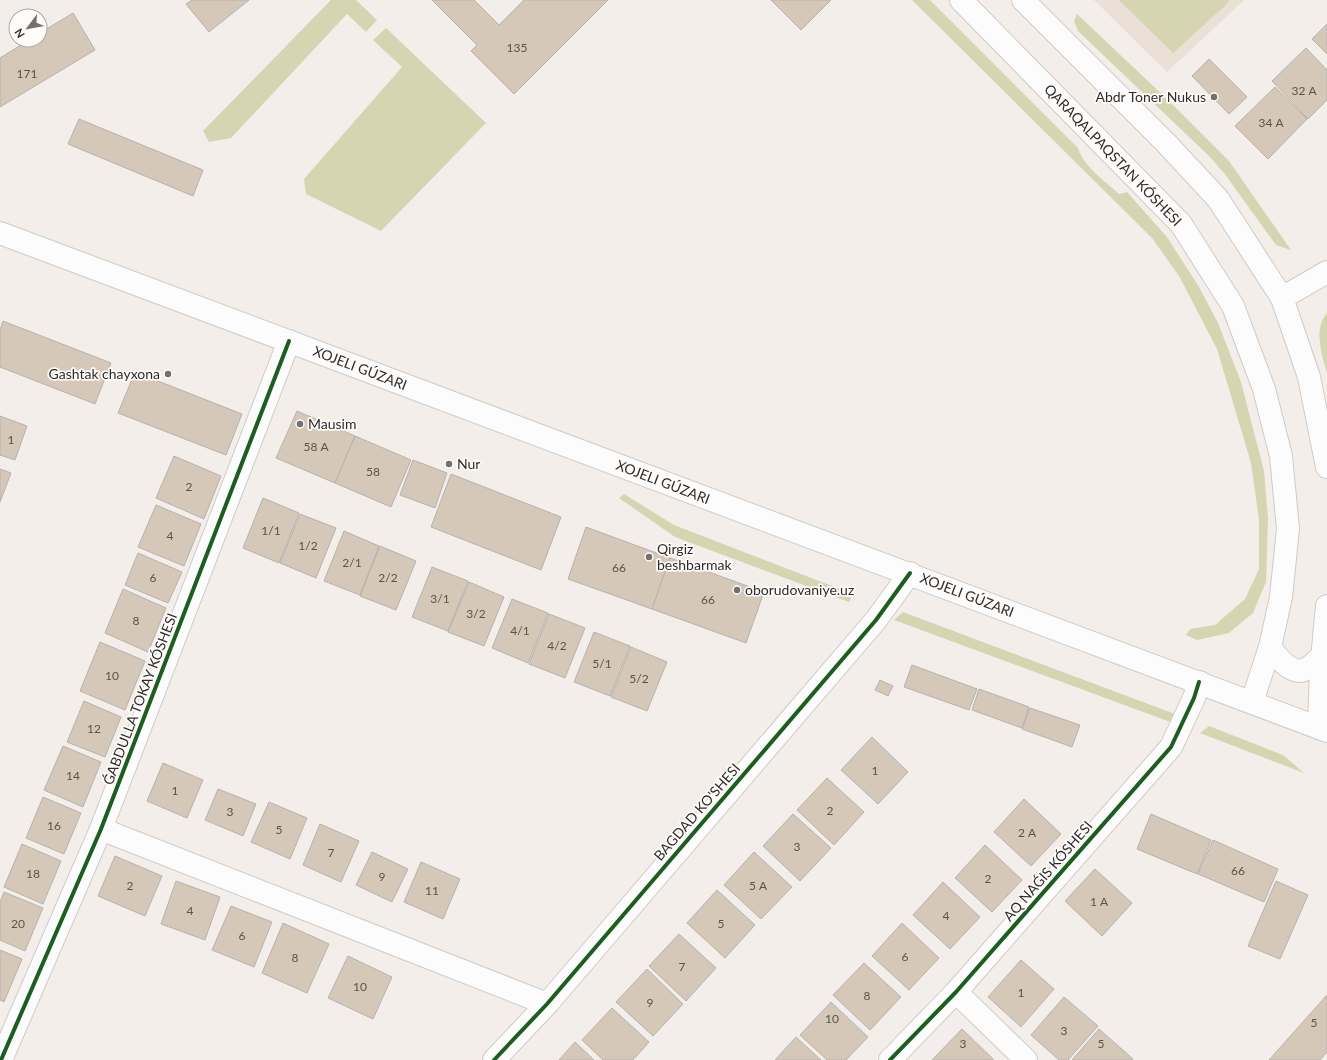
<svg xmlns="http://www.w3.org/2000/svg" width="1327" height="1060" viewBox="0 0 1327 1060" font-family="Lato,sans-serif">
	<style>
		.built { fill: #eae0d6 }
		.green { fill: #d6d5b1 }
		.building { fill: #d6c8b8; stroke: #b5b2ae }
		.lines { fill: none; stroke-linecap: round; stroke-linejoin: round }
		.street-casing { stroke: #cfcbc7; stroke-width: 24 }
		.primary-casing { stroke: #cfcbc7; stroke-width: 24 }
		.street { stroke: #fdfcfc; stroke-width: 22 }
		.primary { stroke: #fdfcfc; stroke-width: 22 }
		.cycleway-casing { stroke: #fefcfb; stroke-width: 6 }
		.cycleway { stroke: #1b5e20; stroke-width: 4 }
		.poi-dot { fill: #74706c; stroke: #fefcfb; stroke-width: 1.5 }
		.labels { text-anchor: middle; stroke-width: 3.5; stroke-linejoin: round; paint-order: stroke }
		.number-label { font-size: 12px; fill: #59534c }
		.poi-label { font-size: 14px; fill: #2f2c28; stroke: #fefcfb; text-anchor: start }
		.street-label { font-size: 14px; fill: #2f2c28; stroke: #fefcfb }
	</style>
	<rect width="100%" height="100%" fill="#f3eee9"/>
	<!-- built -->
	<polygon class="built" points="1094,0 1244,0 1167,72"/>
	<!-- green -->
	<g class="green">
		<polygon points="331,0 356,0 377,20 366,32 347,14 231,138 209,142 203,131"/>
		<path d="M912,0H930L1078,148C1083,166 1105,181 1119,194L1127,192L1167,237L1199,287L1218,323L1241,382L1264,471L1268,519L1266,582L1253,613L1229,633L1197,640L1186,635L1190,629L1215,625L1245,599L1259,569V520L1251,463L1217,349L1179,276L1152,238Z"/>
		<polygon points="1119,0 1228,0 1229,2 1173,53"/>
		<polygon points="1077,14 1168,100 1229,161 1291,250 1276,245 1224,173 1209,156 1078,31 1074,21"/>
		<polygon points="386,28 486,123 381,231 306,194 304,179 402,67 373,40"/>
		<path d="M1327,313V373C1322,355 1313,328 1327,313Z"/>
		<polygon points="624,494 674,525 853,594 849,602 675,537 619,498"/>
		<polygon points="903,612 1175,714 1173,723 894,620"/>
		<polygon points="1209,726 1283,755 1304,773 1200,733"/>
	</g>
	<!-- building -->
	<g class="building">
		<polygon points="192,0 249,0 209,32 186,4"/>
		<polygon points="432,0 474,0 499,25 524,0 608,0 514,94 471,51 477,45"/>
		<polygon points="771,0 831,0 801,30"/>
		<polygon points="73,13 95,50 0,107 0,58 29,40 40,40 40,33"/>
		<polygon points="1327,24 1327,54 1312,39"/>
		<polygon points="1306,48 1327,70 1327,100 1308,119 1272,81"/>
		<polygon points="1209,59 1247,97 1229,114 1192,76"/>
		<polygon points="1275,87 1307,119 1268,159 1235,126"/>
		<polygon points="79,119 203,170 193,196 68,144"/>
		<polygon points="3,321 111,363 95,404 0,367 0,330"/>
		<polygon points="135,372 242,414 226,455 118,413"/>
		<polygon points="297,411 355,436 335,483 276,458"/>
		<polygon points="0,416 27,426 15,460 0,455"/>
		<polygon points="355,436 411,460 391,507 335,483"/>
		<polygon points="174,456 221,476 204,519 156,498"/>
		<polygon points="413,460 447,473 435,508 400,495"/>
		<polygon points="0,469 11,473 0,502"/>
		<polygon points="451,474 561,517 541,570 431,527"/>
		<polygon points="263,498 299,513 279,563 243,548"/>
		<polygon points="156,505 201,524 184,566 138,547"/>
		<polygon points="300,514 336,528 316,578 280,563"/>
		<polygon points="586,527 670,558 652,609 568,579"/>
		<polygon points="344,531 379,546 360,595 324,581"/>
		<polygon points="380,546 416,561 396,610 360,596"/>
		<polygon points="138,553 182,572 168,603 125,585"/>
		<polygon points="670,558 764,592 746,643 652,609"/>
		<polygon points="432,567 468,581 448,631 412,617"/>
		<polygon points="469,582 504,597 484,646 448,632"/>
		<polygon points="123,589 166,608 148,652 105,633"/>
		<polygon points="512,599 548,613 528,663 492,648"/>
		<polygon points="549,614 585,628 565,678 529,664"/>
		<polygon points="594,632 630,646 610,696 574,682"/>
		<polygon points="100,642 145,661 125,710 80,691"/>
		<polygon points="631,647 667,662 647,711 611,697"/>
		<polygon points="912,665 977,689 969,710 904,687"/>
		<polygon points="880,680 893,686 888,696 875,690"/>
		<polygon points="979,689 1029,707 1022,728 972,710"/>
		<polygon points="84,701 121,717 105,757 67,742"/>
		<polygon points="1030,708 1080,725 1072,747 1022,729"/>
		<polygon points="872,737 908,772 878,804 841,770"/>
		<polygon points="63,746 101,762 83,807 44,790"/>
		<polygon points="163,763 203,780 187,818 147,801"/>
		<polygon points="827,778 864,812 834,845 797,810"/>
		<polygon points="218,789 256,804 243,836 205,820"/>
		<polygon points="43,797 81,813 64,854 26,838"/>
		<polygon points="1024,799 1061,834 1031,866 994,832"/>
		<polygon points="269,802 307,818 290,859 251,842"/>
		<polygon points="793,814 831,848 800,881 763,846"/>
		<polygon points="1151,814 1211,840 1197,874 1137,849"/>
		<polygon points="320,824 359,841 341,882 303,865"/>
		<polygon points="1213,840 1278,869 1264,902 1198,874"/>
		<polygon points="22,844 61,861 43,904 4,887"/>
		<polygon points="985,845 1022,880 992,912 955,878"/>
		<polygon points="372,852 408,869 392,902 356,885"/>
		<polygon points="754,852 792,887 761,919 724,885"/>
		<polygon points="115,856 162,876 145,916 98,896"/>
		<polygon points="421,862 460,879 443,919 404,902"/>
		<polygon points="1095,869 1132,903 1102,936 1065,901"/>
		<polygon points="176,881 220,897 205,940 161,924"/>
		<polygon points="1276,881 1308,895 1280,959 1248,946"/>
		<polygon points="943,882 980,917 950,949 913,915"/>
		<polygon points="717,890 755,925 725,958 687,923"/>
		<polygon points="4,892 43,908 25,951 0,940 0,902"/>
		<polygon points="231,906 272,922 254,967 212,950"/>
		<polygon points="283,923 329,944 307,993 262,973"/>
		<polygon points="902,923 939,958 909,990 872,956"/>
		<polygon points="679,934 716,968 686,1001 649,966"/>
		<polygon points="0,950 22,959 4,1002 0,1000"/>
		<polygon points="348,956 392,977 373,1019 328,998"/>
		<polygon points="1021,960 1054,989 1021,1027 988,997"/>
		<polygon points="864,963 901,997 870,1030 833,995"/>
		<polygon points="647,969 683,1004 653,1036 616,1002"/>
		<polygon points="1327,995 1327,1052 1320,1060 1269,1060"/>
		<polygon points="1064,997 1098,1026 1068,1060 1059,1060 1031,1035"/>
		<polygon points="831,1002 868,1037 846,1060 827,1060 800,1035"/>
		<polygon points="612,1008 649,1042 633,1060 603,1060 582,1040"/>
		<polygon points="962,1029 994,1060 932,1060"/>
		<polygon points="1099,1029 1133,1059 1131,1060 1072,1060"/>
		<polygon points="796,1037 821,1060 775,1060"/>
		<polygon points="575,1042 594,1060 559,1060"/>
	</g>
	<g class="lines">
		<defs>
			<g id="street">
				<polyline points="1282,298 1327,272"/>
				<polyline points="101,829 547,1004"/>
				<polyline points="956,992 1026,1060"/>
				<polyline points="1,1060 101,829 289,341"/>
				<polyline points="494,1060 547,1004 876,620 910,573"/>
				<polyline points="890,1060 956,992 1171,747 1194,698 1199,682"/>
			</g>
			<g id="primary">
				<polyline points="961,0 1181,224 1233,306 1264,389 1281,456 1288,529 1281,597 1270,647 1252,702"/>
				<polyline points="1023,0 1166,143 1218,199 1233,222 1282,298 1309,377 1327,467"/>
				<polyline points="0,233 1327,731"/>
				<path d="M1270,647C1278,658 1293,678 1308,668C1314,664 1318,659 1323,655"/>
				<polyline points="1319,728 1321,670 1327,606"/>
			</g>
		</defs>
		<!-- street casing -->
		<use href="#street" class="street-casing"/>
		<!-- primary casing -->
		<use href="#primary" class="primary-casing"/>
		<!-- street -->
		<use href="#street" class="street"/>
		<!-- primary -->
		<use href="#primary" class="primary"/>
		<defs>
			<g id="cycleway">
				<polyline points="1,1060 101,829 289,341"/>
				<polyline points="494,1060 547,1004 876,620 910,573"/>
				<polyline points="890,1060 956,992 1171,747 1194,698 1199,682"/>
			</g>
		</defs>
		<!-- cycleway casing -->
		<use href="#cycleway" class="cycleway-casing"/>
		<!-- cycleway -->
		<use href="#cycleway" class="cycleway"/>
	</g>
	<!-- markers -->
	<g class="poi-dot">
		<circle cx="1214" cy="97" r="4"/>
		<circle cx="168" cy="374" r="4"/>
		<circle cx="300" cy="424" r="4"/>
		<circle cx="449" cy="464" r="4"/>
		<circle cx="649" cy="557" r="4"/>
		<circle cx="737" cy="590" r="4"/>
	</g>
	<g class="labels">
		<!-- number labels -->
		<g class="number-label">
			<text x="517" y="52">135</text>
			<text x="27" y="78">171</text>
			<text x="1304" y="95">32 А</text>
			<text x="1271" y="127">34 А</text>
			<text x="11" y="444">1</text>
			<text x="316" y="451">58 А</text>
			<text x="373" y="476">58</text>
			<text x="189" y="491">2</text>
			<text x="271" y="535">1/1</text>
			<text x="170" y="540">4</text>
			<text x="308" y="550">1/2</text>
			<text x="352" y="567">2/1</text>
			<text x="619" y="572">66</text>
			<text x="153" y="582">6</text>
			<text x="388" y="582">2/2</text>
			<text x="440" y="603">3/1</text>
			<text x="708" y="604">66</text>
			<text x="476" y="618">3/2</text>
			<text x="136" y="625">8</text>
			<text x="520" y="635">4/1</text>
			<text x="557" y="650">4/2</text>
			<text x="602" y="668">5/1</text>
			<text x="112" y="680">10</text>
			<text x="639" y="683">5/2</text>
			<text x="94" y="733">12</text>
			<text x="875" y="775">1</text>
			<text x="73" y="780">14</text>
			<text x="175" y="795">1</text>
			<text x="830" y="815">2</text>
			<text x="230" y="816">3</text>
			<text x="54" y="830">16</text>
			<text x="279" y="834">5</text>
			<text x="1027" y="837">2 А</text>
			<text x="797" y="851">3</text>
			<text x="331" y="857">7</text>
			<text x="1238" y="875">66</text>
			<text x="33" y="878">18</text>
			<text x="382" y="881">9</text>
			<text x="988" y="883">2</text>
			<text x="130" y="890">2</text>
			<text x="758" y="890">5 А</text>
			<text x="432" y="895">11</text>
			<text x="1099" y="906">1 А</text>
			<text x="190" y="915">4</text>
			<text x="946" y="920">4</text>
			<text x="18" y="928">20</text>
			<text x="721" y="928">5</text>
			<text x="242" y="940">6</text>
			<text x="905" y="961">6</text>
			<text x="295" y="962">8</text>
			<text x="682" y="971">7</text>
			<text x="360" y="991">10</text>
			<text x="1021" y="997">1</text>
			<text x="867" y="1000">8</text>
			<text x="650" y="1007">9</text>
			<text x="832" y="1023">10</text>
			<text x="1314" y="1027">5</text>
			<text x="1064" y="1035">3</text>
			<text x="963" y="1048">3</text>
			<text x="1101" y="1048">5</text>
		</g>
		<!-- poi labels -->
		<g class="poi-label">
			<text x="1206" y="102" text-anchor="end">Abdr Toner Nukus</text>
			<text x="160" y="379" text-anchor="end">Gashtak chayxona</text>
			<text x="308" y="429">Mausim</text>
			<text x="457" y="469">Nur</text>
			<text x="657" y="554">Qirgiz<tspan x="657" dy="16">beshbarmak</tspan></text>
			<text x="745" y="595">oborudovaniye.uz</text>
		</g>
		<!-- street labels -->
		<g class="street-label">
			<text transform="translate(1113 155) rotate(46)" y="5">QARAQALPAQSTAN KÓSHESI</text>
			<text transform="translate(360 368) rotate(21)" y="5">XOJELI GÚZARI</text>
			<text transform="translate(663 482) rotate(21)" y="5">XOJELI GÚZARI</text>
			<text transform="translate(967 595) rotate(21)" y="5">XOJELI GÚZARI</text>
			<text transform="translate(140 699) rotate(-69)" y="5">ǴABDULLA TOKAY KÓSHESI</text>
			<text transform="translate(697 812) rotate(-49)" y="5">BAGDAD KO'SHESI</text>
			<text transform="translate(1048 871) rotate(-49)" y="5">AQ NAǴIS KÓSHESI</text>
		</g>
	</g>
	<!-- north arrow -->
	<g transform="translate(28 28) rotate(238)"><circle r="19" fill="#fefcfb" stroke="#aba9a7"/>
	<path d="M0-3L7 15L0 10L-7 15Z" fill="#74706c"/>
	<text y="-6" font-size="11" font-weight="bold" text-anchor="middle" fill="#2f2c28">N</text>
	</g>
</svg>
